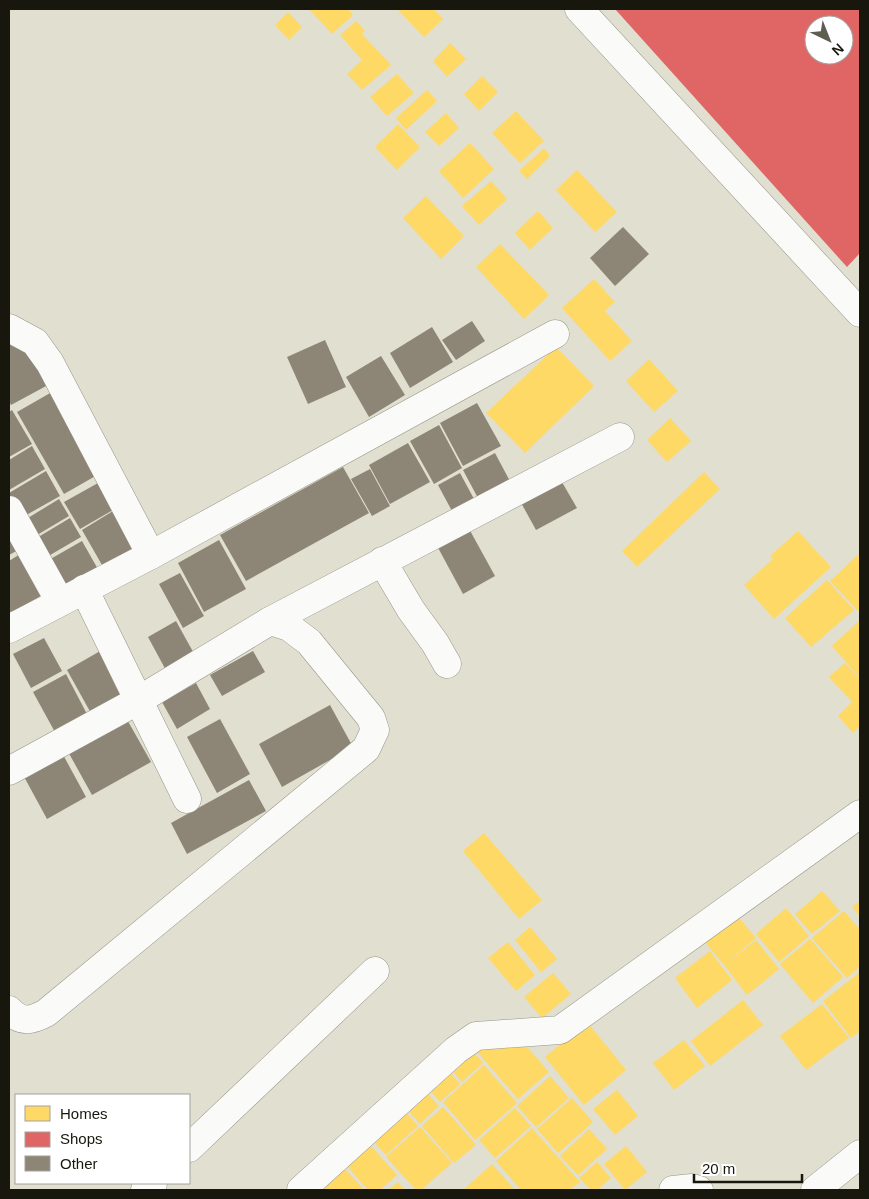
<svg xmlns="http://www.w3.org/2000/svg" width="869" height="1199" viewBox="0 0 869 1199" font-family="Helvetica,sans-serif">
	<style>
		.homes { fill: #ffd966 }
		.shops { fill: #e06666; fill-rule: evenodd }
		.building { fill: #8d8575 }
		.lines { fill: none; stroke-linecap: round; stroke-linejoin: round }
		.minor-casing { stroke: #979589; stroke-width: 29 }
		.minor { stroke: #fafaf8; stroke-width: 28 }
	</style>
	<rect width="100%" height="100%" fill="#e1dfcf"/>
	<!-- homes -->
	<g class="homes">
		<polygon points="309,9 348,9 353,15 332,34"/>
		<polygon points="397,9 434,9 443,19 424,37"/>
		<polygon points="288,12 302,27 289,40 275,25"/>
		<polygon points="356,21 365,31 362,34 391,65 362,90 347,74 362,60 340,35"/>
		<polygon points="450,43 466,59 447,77 433,61"/>
		<polygon points="397,74 414,93 387,116 370,97"/>
		<polygon points="482,76 498,92 479,111 464,94"/>
		<polygon points="427,90 437,101 406,130 396,118"/>
		<polygon points="516,111 544,141 520,163 492,133"/>
		<polygon points="446,113 459,128 439,146 425,132"/>
		<polygon points="398,124 420,147 397,170 375,147"/>
		<polygon points="470,143 494,169 463,198 439,171"/>
		<polygon points="544,148 550,156 527,179 519,171"/>
		<polygon points="577,170 617,212 595,232 556,190"/>
		<polygon points="491,181 507,199 479,225 462,206"/>
		<polygon points="426,196 464,236 441,259 403,218"/>
		<polygon points="538,211 553,228 530,250 515,233"/>
		<polygon points="500,244 549,295 524,319 476,267"/>
		<polygon points="594,279 615,302 605,311 632,341 610,361 562,308"/>
		<polygon points="556,347 594,386 525,453 486,413"/>
		<polygon points="649,359 678,391 654,412 626,381"/>
		<polygon points="670,418 691,441 667,462 647,440"/>
		<polygon points="704,472 720,489 637,567 622,551"/>
		<polygon points="798,531 831,567 774,619 744,585 773,559 770,556"/>
		<polygon points="860,553 860,613 830,581"/>
		<polygon points="827,580 854,610 811,647 785,618"/>
		<polygon points="860,620 860,678 832,646"/>
		<polygon points="845,663 860,679 860,726 853,733 838,716 852,702 829,677"/>
		<polygon points="484,833 542,900 519,919 463,851"/>
		<polygon points="822,891 840,911 812,934 795,914"/>
		<polygon points="860,901 860,917 852,907"/>
		<polygon points="731,908 756,938 724,965 699,935"/>
		<polygon points="786,908 809,936 779,962 756,934"/>
		<polygon points="844,911 860,930 860,966 847,978 812,938"/>
		<polygon points="530,927 557,959 541,972 515,940"/>
		<polygon points="810,939 843,977 813,1003 780,964"/>
		<polygon points="756,940 779,969 747,995 724,965"/>
		<polygon points="508,942 535,975 516,991 488,958"/>
		<polygon points="710,951 732,980 697,1008 675,978"/>
		<polygon points="860,972 860,1031 851,1038 823,1001"/>
		<polygon points="553,973 571,994 542,1018 524,997"/>
		<polygon points="743,1000 763,1025 710,1066 691,1041"/>
		<polygon points="822,1004 849,1038 806,1070 780,1036"/>
		<polygon points="587,1022 626,1070 584,1105 545,1057"/>
		<polygon points="521,1040 549,1072 518,1099 472,1046"/>
		<polygon points="684,1040 705,1066 674,1090 653,1063"/>
		<polygon points="469,1047 483,1063 462,1082 448,1066"/>
		<polygon points="484,1065 517,1103 475,1140 443,1102"/>
		<polygon points="444,1066 460,1084 440,1102 424,1084"/>
		<polygon points="550,1076 569,1098 536,1127 517,1106"/>
		<polygon points="422,1087 439,1106 420,1124 403,1105"/>
		<polygon points="617,1090 638,1116 615,1135 593,1109"/>
		<polygon points="572,1098 593,1122 558,1153 537,1129"/>
		<polygon points="400,1106 418,1126 386,1155 367,1134"/>
		<polygon points="443,1107 476,1145 454,1163 422,1126"/>
		<polygon points="515,1108 531,1126 495,1158 479,1140"/>
		<polygon points="420,1127 452,1163 421,1190 416,1190 386,1157"/>
		<polygon points="532,1128 580,1182 570,1190 521,1190 496,1161"/>
		<polygon points="589,1129 607,1149 578,1175 560,1156"/>
		<polygon points="363,1137 397,1175 380,1190 368,1190 339,1157"/>
		<polygon points="626,1146 647,1172 625,1190 604,1164"/>
		<polygon points="338,1161 364,1190 327,1190 317,1180"/>
		<polygon points="597,1162 611,1178 597,1190 591,1190 579,1178"/>
		<polygon points="492,1164 515,1190 463,1190"/>
		<polygon points="398,1182 405,1190 388,1190"/>
	</g>
	<!-- shops -->
	<path class="shops" d="M615,9H860V253L847,267ZM814,25H844V55H814Z"/>
	<!-- building -->
	<g class="building">
		<polygon points="623,227 649,254 615,286 590,258"/>
		<polygon points="472,321 485,341 456,360 442,340"/>
		<polygon points="432,327 453,362 410,388 390,353"/>
		<polygon points="325,340 346,387 308,404 287,357"/>
		<polygon points="9,341 23,349 38,367 48,385 11,405 9,401"/>
		<polygon points="381,356 405,395 369,417 346,377"/>
		<polygon points="52,392 99,474 64,494 17,412"/>
		<polygon points="477,403 501,446 463,466 440,423"/>
		<polygon points="12,410 32,444 9,457 9,412"/>
		<polygon points="439,425 462,468 434,484 410,441"/>
		<polygon points="408,443 430,482 390,504 369,465"/>
		<polygon points="32,446 45,469 9,490 9,460"/>
		<polygon points="495,453 511,483 479,500 463,470"/>
		<polygon points="343,467 369,513 246,581 220,535"/>
		<polygon points="370,469 390,506 372,516 351,479"/>
		<polygon points="46,471 60,496 21,518 9,497 9,493"/>
		<polygon points="460,473 474,499 452,511 438,485"/>
		<polygon points="559,477 577,508 536,530 519,499"/>
		<polygon points="98,483 113,510 80,529 64,502"/>
		<polygon points="59,499 69,516 32,538 23,521"/>
		<polygon points="113,511 137,554 106,572 82,530"/>
		<polygon points="70,518 81,537 45,558 35,539"/>
		<polygon points="9,523 22,548 9,555"/>
		<polygon points="468,527 495,576 463,594 436,544"/>
		<polygon points="219,540 246,589 204,612 178,563"/>
		<polygon points="82,541 99,571 64,591 47,561"/>
		<polygon points="25,551 48,592 11,613 9,609 9,561"/>
		<polygon points="180,573 204,616 183,628 159,584"/>
		<polygon points="176,621 197,659 168,674 148,637"/>
		<polygon points="44,638 62,671 31,688 13,654"/>
		<polygon points="102,650 127,695 92,715 67,670"/>
		<polygon points="253,651 265,672 222,696 210,675"/>
		<polygon points="66,674 88,716 56,734 33,692"/>
		<polygon points="196,683 210,709 177,729 162,702"/>
		<polygon points="330,705 353,747 282,787 259,744"/>
		<polygon points="125,716 151,762 92,795 66,748"/>
		<polygon points="220,719 250,774 217,793 187,737"/>
		<polygon points="61,751 86,797 47,819 22,773"/>
		<polygon points="249,780 266,811 187,854 171,823"/>
	</g>
	<g class="lines">
		<defs>
			<g id="minor">
				<polyline points="579,9 860,313"/>
				<polyline points="9,328 35,342 50,363 151,555"/>
				<polyline points="9,510 60,602"/>
				<polyline points="382,561 411,610 435,643 447,664"/>
				<polyline points="84,589 187,799"/>
				<polyline points="9,629 151,555 555,334"/>
				<polyline points="9,771 139,700 270,621 620,437"/>
				<path d="M9,1010C21,1023 31,1021 46,1013L366,749L375,730L371,718L309,642L289,627L270,621"/>
				<polyline points="189,1148 375,971"/>
				<polyline points="145,1190 153,1183"/>
				<polyline points="301,1190 456,1050 476,1036 560,1030 860,814"/>
				<polyline points="673,1190 692,1188 699,1190"/>
				<polyline points="815,1190 860,1154"/>
			</g>
		</defs>
		<!-- minor casing -->
		<use href="#minor" class="minor-casing"/>
		<!-- minor -->
		<use href="#minor" class="minor"/>
	</g>
	<!-- border -->
	<rect width="869" height="1199" fill="none" stroke="#18170d" stroke-width="20"/>
	<!-- legend -->
	<rect x="15" y="1094" width="175" height="90" fill="#ffffff" stroke="#a3a29e"/>
	<rect x="25" y="1106" width="25" height="15" fill="#ffd966" stroke="#a3a29e"/>
	<text x="60" y="1119" font-size="15" fill="#18170d">Homes</text>
	<rect x="25" y="1132" width="25" height="15" fill="#e06666" stroke="#a3a29e"/>
	<text x="60" y="1144" font-size="15" fill="#18170d">Shops</text>
	<rect x="25" y="1156" width="25" height="15" fill="#8d8575" stroke="#a3a29e"/>
	<text x="60" y="1169" font-size="15" fill="#18170d">Other</text>
	<!-- north arrow -->
	<g transform="translate(829 40) rotate(137)"><circle r="24" fill="#ffffff" stroke="#a3a29e"/>
	<path d="M0-4L9 19L0 12L-9 19Z" fill="#5e5d51"/>
	<text y="-8" font-size="14" font-weight="bold" text-anchor="middle" fill="#18170d">N</text>
	</g>
	<!-- scale -->
	<path d="M694 1174v8h108v-8" fill="none" stroke="#18170d" stroke-width="2.5"/>
	<text x="702" y="1174" font-size="15" fill="#18170d" stroke="#ffffff" stroke-width="4" paint-order="stroke">20 m</text>
</svg>
